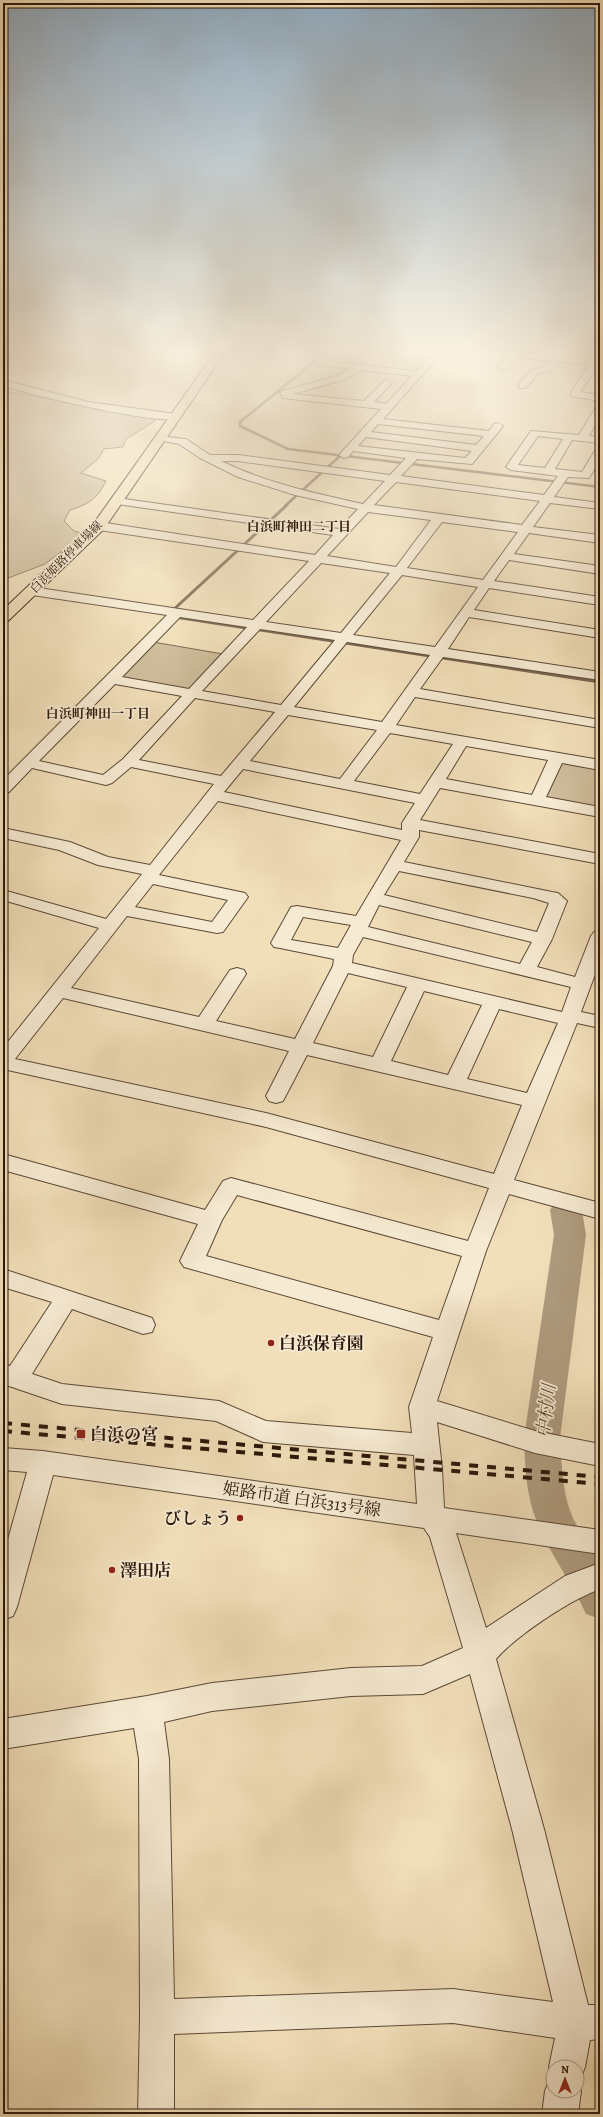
<svg xmlns="http://www.w3.org/2000/svg" width="603" height="2117" viewBox="0 0 603 2117" font-family="Alegreya,'Noto Serif JP',serif">
	<style>
		.green { fill: #cfbd9b; stroke: #7d6a53 }
		.lines { fill: none; stroke-linecap: round; stroke-linejoin: round }
		.stream-far1 { stroke: #7a6650; stroke-width: 2.5 }
		.stream { stroke: #7a6650; stroke-width: 3 }
		.river { fill: #ae9b7e; fill-rule: evenodd }
		.minor-casing { stroke: #5c4936; stroke-width: 2 }
		.major-casing { stroke: #2b170b; stroke-width: 2 }
		.minor { fill: #f6ead2; fill-rule: evenodd }
		.major { fill: #f1dfb9; fill-rule: evenodd }
		.rail { stroke: #2b170b; stroke-width: 4; stroke-dasharray: 9 9; stroke-linecap: butt }
		.poi-dot { fill: #8f2418; stroke: #f6ead2; stroke-width: 1.5 }
		.labels { text-anchor: middle; stroke-width: 3.5; stroke-linejoin: round; paint-order: stroke }
		.far-street-label { font-size: 12px; fill: #2b170b; stroke: #f6ead2 }
		.far-neighbourhood-label { font-size: 13px; font-weight: bold; fill: #2b170b; stroke: #f6ead2 }
		.near-poi-label { font-size: 17px; font-weight: bold; fill: #2b170b; stroke: #f6ead2; text-anchor: start }
		.near-street-label { font-size: 17px; fill: #2b170b; stroke: #f6ead2 }
		.near-water-label { font-size: 18px; font-style: italic; fill: #5f4c39; stroke: #f6ead2 }
	</style>
	<rect width="100%" height="100%" fill="#f1dfb9"/>
	<filter id="stains"><feTurbulence type="fractalNoise" baseFrequency=".005" numOctaves="4"/><feColorMatrix values="0 0 0 0 .2 0 0 0 0 .09 0 0 0 0 .02 0 0 0 .5 -.17"/></filter>
	<radialGradient id="worn" r=".72"><stop offset=".6" stop-color="#630" stop-opacity="0"/><stop offset="1" stop-color="#630" stop-opacity=".3"/></radialGradient>
	<!-- green -->
	<g class="green">
		<path d="M3,391L153,417L155,421L126,439L123,447L104,449L98,459L81,473L106,481C97,499 89,504 70,510L64,521L74,531L84,534L45,564L3,580Z"/>
		<polygon points="153,642 223,654 191,688 185,689 122,678 120,674"/>
		<polygon points="559,761 600,769 600,809 543,797"/>
	</g>
	<g class="lines">
		<!-- stream-far1 -->
		<g class="stream-far1">
			<polyline points="324,354 240,422 240,426 288,449 600,487"/>
			<polyline points="529,354 540,354"/>
			<polyline points="285,506 341,455"/>
		</g>
		<!-- stream -->
		<g class="stream">
			<polyline points="172,611 287,505"/>
			<polyline points="175,617 600,682"/>
		</g>
		<!-- river -->
		<path class="river" d="M566,1199L577,1202L582,1210L586,1235L560,1438C562,1465 562,1497 575,1522C582,1535 595,1547 600,1561C603,1571 600,1607 600,1619L586,1614C572,1582 550,1555 537,1522C526,1496 525,1466 524,1438L554,1235L550,1210L555,1202Z"/>
		<defs>
			<g id="minor">
				<path d="M324,354H334L327,361L416,371L432,354H441L383,419L489,431L494,424L498,423L503,426L472,464L417,459L401,476L544,495L558,476L511,470L506,467L531,431L579,435L597,405L600,404V416L589,436L600,437V443L572,440L555,469L582,472L596,449L600,448V460L589,478L568,477L554,497L600,503V509L550,503L533,527L600,535V543L529,533L514,554L600,566V574L509,560L494,581L600,597V605L489,588L474,610L600,630V638L469,617L448,649L600,672V680L443,657L420,689L600,720V728L415,697L396,725L600,760V770L562,763L546,797L600,807V817L440,788L420,820L600,854V864L419,830V837L404,862L552,892L558,893L567,901L552,939L537,967L575,977L591,936L594,932L600,931V961L581,1012L600,1016V1028L577,1023L514,1180L600,1203V1219L509,1194L486,1251L437,1401L535,1431L600,1444V1466L535,1453L437,1422L442,1469L444,1508L600,1530V1554L456,1533L486,1628L565,1576L600,1563V1589C570,1600 517,1635 496,1659L544,1829L588,2005H600V2039L590,2040L585,2067L580,2080L577,2081V2067H553V2076L549,2067L555,2038L453,2023L174,2034V2114H138L140,2017L139,1759L134,1728L3,1749V1719L147,1696L212,1683L351,1668L422,1666L463,1648L430,1537L424,1528L53,1475L17,1607L13,1616L3,1620V1557L27,1472L3,1470V1448L43,1451L417,1504L414,1455L263,1442L216,1421L62,1404L3,1384V1364L10,1366L52,1302L3,1287V1269L152,1318L155,1325L152,1332L143,1334L72,1309L32,1374L62,1384L219,1401L266,1421L412,1433L409,1407L433,1337L184,1267L180,1261L198,1224L3,1170V1154L205,1210L223,1181L231,1178L468,1241L489,1188L266,1127L3,1069V1048L99,928L3,900V890L106,919L142,874L98,865L59,850L3,838V828L70,842L108,857L150,865L214,784L131,767L112,783L106,785L32,768L9,792L3,794V780L167,615L32,595L26,591L27,588L32,587L253,620L309,561L99,530L95,528L93,526L95,524L99,522L315,555L333,535L117,504L111,501L113,499L117,498L339,529L358,509L295,495L238,477L200,458L179,444L158,440L157,438L158,436L186,439L210,455H238L390,475L406,458L353,451L348,457L344,458L339,455L381,409L283,398L280,393L282,391L337,376L350,369L317,365L315,363ZM362,370L412,376L386,404L374,402L392,383L387,380L384,381L364,401L293,394L343,380ZM378,424L484,436L476,445L371,432ZM538,436L563,439L545,468L518,465ZM366,437L472,451L465,458L358,446ZM221,461H238L385,481L363,504C314,493 266,483 221,461ZM396,482L540,501L522,525L374,505ZM368,512L431,520L396,567L327,556ZM442,522L518,532L483,580L407,568ZM321,563L390,573L341,633L266,622ZM402,575L478,587L435,647L353,635ZM180,617L247,627L189,689L122,677ZM260,629L335,640L281,705L202,691ZM347,642L430,655L382,722L294,707ZM115,684L182,696L123,759L103,775L39,761ZM195,698L275,712L221,776L139,760ZM288,715L377,730L340,779L250,761ZM390,733L453,744L420,794L354,781ZM466,746L548,760L532,795L446,779ZM243,769L415,803L402,823V830L224,792ZM218,801L401,840L356,916L297,906L291,907L271,943L274,947L280,948L334,959L333,966L295,1039L216,1021L246,974L244,970L237,968L230,970L199,1017L71,988L127,916L217,933L223,932L248,897L245,893L159,875ZM399,871L533,898L549,903L537,932L384,895ZM153,884L228,900L212,922L135,907ZM379,905L532,942L520,964L368,927ZM303,917L351,925L338,948L291,940ZM363,937L571,987L562,1012L352,963L353,955ZM348,973L407,987L373,1057L313,1043ZM424,991L482,1005L448,1075L391,1061ZM63,998L289,1051L266,1096L269,1101L276,1103L283,1101L307,1055L522,1105L494,1174L266,1113L15,1059ZM499,1009L558,1023L527,1093L467,1079ZM237,1195L462,1256L439,1320L206,1256L222,1220ZM470,1674L512,1829L553,2002L453,1989L174,1999L169,1759L164,1722L212,1711L351,1696L423,1694Z"/>
				<polygon points="509,354 519,354 514,362 506,369 500,369 498,367"/>
				<polygon points="556,355 561,358 550,371 539,373 525,388 519,388 519,384 533,369 544,367 553,356"/>
				<polygon points="596,359 599,360 600,363 580,392 600,395 600,401 571,396 571,392 593,360"/>
				<path d="M3,380L88,402L176,414L181,417C170,429 25,393 3,386Z"/>
				<polygon points="553,2077 553,2091 577,2091 577,2081 581,2091 578,2114 542,2114 545,2091 550,2078"/>
			</g>
			<g id="major">
				<polygon points="214,354 224,354 104,529 8,621 3,622 3,610 94,523"/>
				<polygon points="508,354 538,354 600,360 600,366 513,357"/>
			</g>
		</defs>
		<!-- minor casing -->
		<use href="#minor" class="minor-casing"/>
		<!-- major casing -->
		<use href="#major" class="major-casing"/>
		<!-- minor -->
		<use href="#minor" class="minor"/>
		<!-- major -->
		<use href="#major" class="major"/>
		<!-- rail -->
		<g class="rail">
			<polyline points="3,1423 600,1477"/>
			<polyline points="3,1431 600,1484"/>
		</g>
	</g>
	<!-- sky -->
	<linearGradient id="sky" x2="0" y2="1"><stop stop-color="#91aabe"/><stop offset="0.54" stop-color="#f9f1e0"/><stop offset="1" stop-color="#f9f1e0" stop-opacity="0"/></linearGradient>
	<rect width="603" height="650" fill="url(#sky)"/>
	<!-- markers -->
	<g class="poi-dot">
		<circle cx="271" cy="1343" r="4"/>
		<rect x="76" y="1429" width="10" height="10" rx="2"/>
		<circle cx="240" cy="1518" r="4"/>
		<circle cx="112" cy="1570" r="4"/>
	</g>
	<g class="labels">
		<!-- far-street labels -->
		<g class="far-street-label">
			<text transform="translate(66 557) rotate(-45)" y="4">白浜姫路停車場線</text>
		</g>
		<!-- far-neighbourhood labels -->
		<g class="far-neighbourhood-label">
			<text x="299" y="531">白浜町神田二丁目</text>
			<text x="98" y="718">白浜町神田一丁目</text>
		</g>
		<!-- near-poi labels -->
		<g class="near-poi-label">
			<text x="279" y="1349">白浜保育園</text>
			<text x="90" y="1440">白浜の宮</text>
			<text x="232" y="1524" text-anchor="end">びしょう</text>
			<text x="120" y="1576">澤田店</text>
		</g>
		<!-- near-street labels -->
		<g class="near-street-label">
			<text transform="translate(302 1499) rotate(8)" y="6">姫路市道 白浜313号線</text>
		</g>
		<!-- near-water labels -->
		<g class="near-water-label">
			<text transform="translate(546 1411) rotate(-83)" y="6">中村川</text>
		</g>
	</g>
	<!-- margin -->
	<rect width="603" height="2117" fill="none" stroke="#f1dfb9" stroke-width="16"/>
	<rect x="4" y="4" width="595" height="2109" fill="none" stroke="#2b170b" stroke-width="2"/>
	<rect x="8" y="8" width="587" height="2101" fill="none" stroke="#2b170b"/>
	<!-- north arrow -->
	<g transform="translate(565 2079)"><circle r="19" fill="#f6ead2" stroke="#a59682"/>
	<path d="M0-3L7 15L0 10L-7 15Z" fill="#8f2418"/>
	<text y="-6" font-size="11" font-weight="bold" text-anchor="middle" fill="#2b170b">N</text>
	</g>
	<rect width="100%" height="100%" filter="url(#stains)"/>
	<rect width="100%" height="100%" fill="url(#worn)"/>
</svg>
